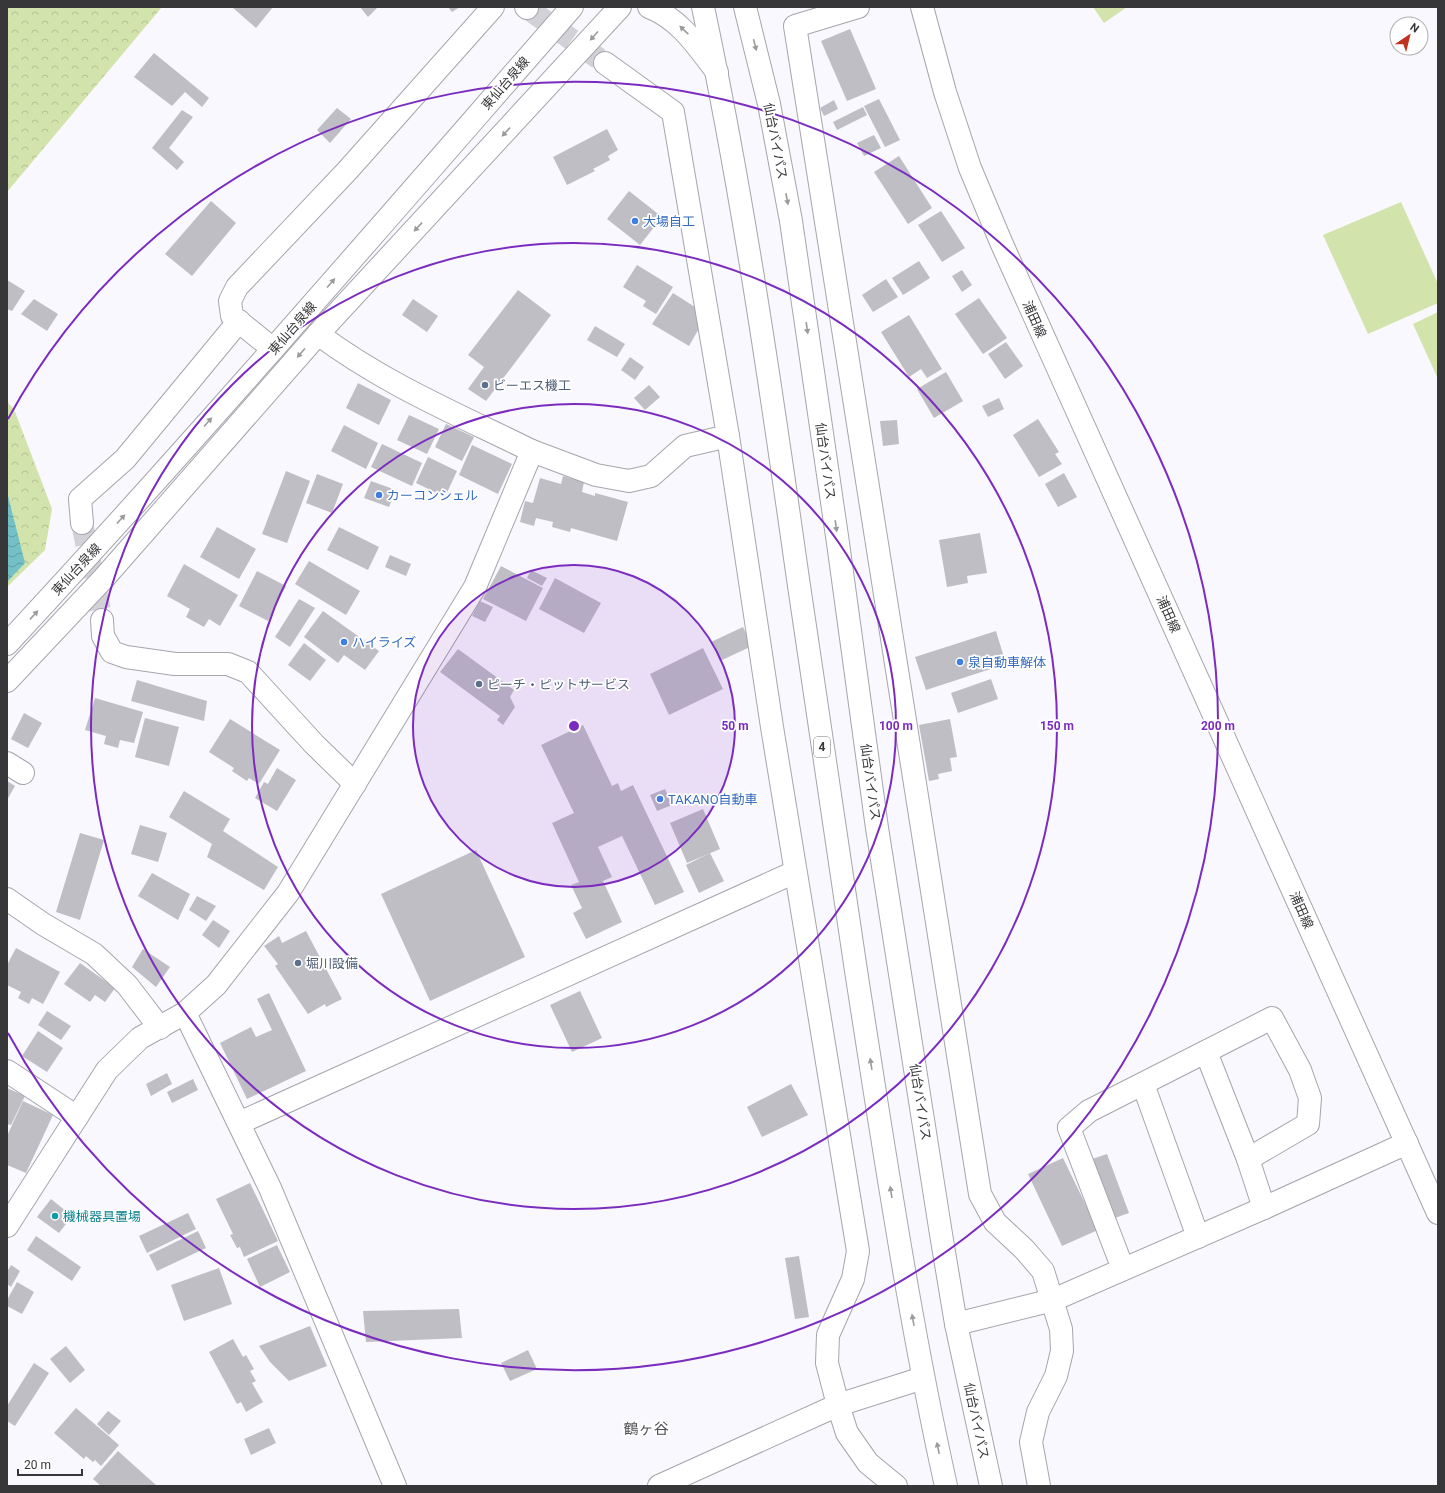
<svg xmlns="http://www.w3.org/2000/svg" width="1445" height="1493" viewBox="0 0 1445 1493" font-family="Roboto,'Noto Sans JP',sans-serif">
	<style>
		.green { fill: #d2e3ab }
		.forest { fill: url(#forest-crowns) }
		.water { fill: url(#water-waves) }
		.building { fill: #bfbec5 }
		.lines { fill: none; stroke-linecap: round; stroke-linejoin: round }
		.minor-tunnel { stroke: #d2d1d7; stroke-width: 22; stroke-dasharray: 22 11; stroke-linecap: butt }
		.minor-casing { stroke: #a6a5ac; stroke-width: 24 }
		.highway-casing { stroke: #a6a5ac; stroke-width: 24 }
		.minor { stroke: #fff; stroke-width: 22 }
		.highway { stroke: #fff; stroke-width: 22 }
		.oneway { fill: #9b9b9c }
		.ring { fill: none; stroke: #7b2cbf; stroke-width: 2 }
		.shop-dot { fill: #3f7fe0; stroke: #fff; stroke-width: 1.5 }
		.service-dot { fill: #5c6f8a; stroke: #fff; stroke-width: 1.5 }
		.culture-dot { fill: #0f9aa8; stroke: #fff; stroke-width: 1.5 }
		.labels { text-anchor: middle; stroke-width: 3.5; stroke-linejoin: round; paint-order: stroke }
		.shield { fill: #fff; stroke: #737375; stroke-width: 1 }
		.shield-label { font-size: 12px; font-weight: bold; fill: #37373a }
		.street-label { font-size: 13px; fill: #37373a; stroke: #fff }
		.shop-label { font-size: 13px; fill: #366cbe; stroke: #fff; text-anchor: start }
		.service-label { font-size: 13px; fill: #4e5e75; stroke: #fff; text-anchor: start }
		.culture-label { font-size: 13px; fill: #0d838f; stroke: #fff; text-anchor: start }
		.quarter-label { font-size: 15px; fill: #515056; stroke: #fff }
		.centre { fill: #7b2cbf; stroke: #fff; stroke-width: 2 }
		.ring-label { font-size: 12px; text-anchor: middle; font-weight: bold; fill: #7b2cbf; stroke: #fff; stroke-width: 3.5; stroke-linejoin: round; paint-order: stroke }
	</style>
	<defs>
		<pattern id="forest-crowns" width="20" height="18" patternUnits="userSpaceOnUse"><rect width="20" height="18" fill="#d2e3ab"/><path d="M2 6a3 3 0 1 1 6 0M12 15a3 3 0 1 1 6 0" fill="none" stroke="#b5c394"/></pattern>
		<pattern id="water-waves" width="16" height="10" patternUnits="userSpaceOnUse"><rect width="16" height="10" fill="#73c1c7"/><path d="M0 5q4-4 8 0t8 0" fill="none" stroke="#5f9ea3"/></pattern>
	</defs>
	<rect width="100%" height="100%" fill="#f9f8fe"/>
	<!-- green -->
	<g class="green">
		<polygon points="1093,7 1127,7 1104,23"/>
		<polygon points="1401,202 1438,284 1438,303 1368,334 1323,235"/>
		<polygon points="1438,312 1438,379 1413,324"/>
	</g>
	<!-- forest -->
	<g class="forest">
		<polygon points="7,7 162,7 7,192"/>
		<polygon points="7,402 14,409 52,509 45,550 7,587"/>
	</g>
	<!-- water -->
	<polygon class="water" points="7,492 25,563 7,582"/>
	<!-- building -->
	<g class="building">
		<polygon points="232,7 273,7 256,28"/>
		<polygon points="360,7 378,7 368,17"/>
		<polygon points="448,7 460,7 452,12"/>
		<polygon points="850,29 876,89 847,101 821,41"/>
		<polygon points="154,53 209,98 202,107 185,92 172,106 134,77"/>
		<polygon points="879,99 900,140 885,147 864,106"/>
		<polygon points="834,100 838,109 824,116 820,108"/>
		<polygon points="863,107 867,115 837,130 833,122"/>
		<polygon points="337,108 351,119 330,143 317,130"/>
		<polygon points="182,110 193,117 169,148 184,162 177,170 152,148"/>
		<polygon points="607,129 618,150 608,156 610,160 593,169 595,171 567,185 553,157"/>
		<polygon points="874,135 881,148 864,156 857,143"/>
		<polygon points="899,156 932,208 908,224 874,172"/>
		<polygon points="629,191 662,217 640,245 607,219"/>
		<polygon points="211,201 236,223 192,276 165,254"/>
		<polygon points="941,211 965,248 942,262 918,225"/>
		<polygon points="919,261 930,278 903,295 892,278"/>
		<polygon points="637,265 673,287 656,314 643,306 646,301 623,287"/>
		<polygon points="962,270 972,285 962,292 952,276"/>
		<polygon points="886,279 898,297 873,312 862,295"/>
		<polygon points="7,280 25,291 12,311 7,309"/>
		<polygon points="518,290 551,315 486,401 468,389 484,367 468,355"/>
		<polygon points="673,293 698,309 701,325 689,346 652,324"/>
		<polygon points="979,298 1007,338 983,354 955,314"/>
		<polygon points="34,299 58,314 47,331 21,314"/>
		<polygon points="413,299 438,316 427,332 402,315"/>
		<polygon points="909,315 942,369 927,378 921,369 909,377 881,332"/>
		<polygon points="595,326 625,344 617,357 587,340"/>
		<polygon points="1006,342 1023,366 1005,379 988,354"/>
		<polygon points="630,357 644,367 635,380 621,370"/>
		<polygon points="946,372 963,401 934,418 917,389"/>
		<polygon points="358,383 391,400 379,425 346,408"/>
		<polygon points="649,385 660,397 645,410 634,398"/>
		<polygon points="999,398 1004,409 988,417 982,406"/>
		<polygon points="409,415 439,429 427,454 397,440"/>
		<polygon points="1038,419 1059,452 1055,454 1062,464 1039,477 1013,435"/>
		<polygon points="897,420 899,444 883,446 880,421"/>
		<polygon points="446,424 474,437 462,461 435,447"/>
		<polygon points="344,425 378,443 366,469 331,451"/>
		<polygon points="382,444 422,463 412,486 371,467"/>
		<polygon points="472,445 512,464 498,494 459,475"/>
		<polygon points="428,457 457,471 445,497 416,483"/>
		<polygon points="286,471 310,481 287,543 262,534"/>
		<polygon points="1064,473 1077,497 1058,507 1045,484"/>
		<polygon points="317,474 343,484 332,513 306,503"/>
		<polygon points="563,476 584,482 582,492 595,496 595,493 628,502 617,541 571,528 570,532 552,527 553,522 536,518 534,526 520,522 525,501 533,503 540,478 561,484"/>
		<polygon points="371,481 396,490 389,507 364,498"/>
		<polygon points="217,527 256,549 239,579 200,557"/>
		<polygon points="339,527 379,547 368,570 327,550"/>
		<polygon points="980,533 987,573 967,576 968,583 947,587 939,540"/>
		<polygon points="390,555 411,564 406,576 385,567"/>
		<polygon points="309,561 360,591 346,615 295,584"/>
		<polygon points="184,564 238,595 220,626 209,619 204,627 186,617 190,609 167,596"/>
		<polygon points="501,566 543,588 526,621 483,599"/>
		<polygon points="531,570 547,578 542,586 527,578"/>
		<polygon points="257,571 286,586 268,621 239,606"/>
		<polygon points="555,578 601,603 584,633 539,609"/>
		<polygon points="299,599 315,608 290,647 275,637"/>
		<polygon points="480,601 493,607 485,622 472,616"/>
		<polygon points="323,611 379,651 365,670 344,655 338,663 304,637"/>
		<polygon points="743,627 752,646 720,661 711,642"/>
		<polygon points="996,631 1006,664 926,690 915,657"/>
		<polygon points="304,643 326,660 310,681 288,665"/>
		<polygon points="703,648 723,689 669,715 650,674"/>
		<polygon points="458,649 514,690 510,697 515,707 503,725 497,720 500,716 440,672"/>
		<polygon points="991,679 998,699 958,713 951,693"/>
		<polygon points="137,680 207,701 204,721 131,701"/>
		<polygon points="95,698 143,712 134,743 120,740 118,748 104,744 106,736 85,730"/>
		<polygon points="24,713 42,723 28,748 11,739"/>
		<polygon points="145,718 179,727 169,766 135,757"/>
		<polygon points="230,719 280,750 259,784 249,778 247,781 232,771 234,768 209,752"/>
		<polygon points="950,719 957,757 950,758 952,771 938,774 939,779 929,781 919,725"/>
		<polygon points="583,725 612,786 618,783 621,791 633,785 684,892 655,905 622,836 598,847 612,877 603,881 622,922 586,939 573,913 582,908 571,885 579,882 552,823 574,813 541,745"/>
		<polygon points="277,768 296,780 277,811 255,798 264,782 268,784"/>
		<polygon points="7,781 15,786 7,800"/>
		<polygon points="665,789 672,805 657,811 650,795"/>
		<polygon points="184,791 230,819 223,831 278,867 264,890 207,857 212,844 169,817"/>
		<polygon points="703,809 720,849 687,863 670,823"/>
		<polygon points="140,825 167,833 158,862 131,854"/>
		<polygon points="80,833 104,840 80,920 56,912"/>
		<polygon points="476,850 525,957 430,1001 381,894"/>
		<polygon points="710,853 724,881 699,893 686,865"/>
		<polygon points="152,873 190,894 178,920 138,896"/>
		<polygon points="197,896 216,906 206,921 189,910"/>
		<polygon points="213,920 230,931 219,948 202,935"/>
		<polygon points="306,931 342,999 326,1007 325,1004 308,1014 275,966 278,964 264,946 279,936 282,943"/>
		<polygon points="16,948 60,972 43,1004 32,998 29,1004 18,998 21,992 7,985 7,965"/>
		<polygon points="143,949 170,967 156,987 132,967"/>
		<polygon points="80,963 115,988 105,1002 95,995 90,1002 64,984"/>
		<polygon points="580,991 602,1038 572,1052 550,1005"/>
		<polygon points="269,993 306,1071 247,1099 220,1043 251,1027 256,1037 272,1030 257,999"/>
		<polygon points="47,1011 71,1026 61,1040 38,1025"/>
		<polygon points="38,1031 63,1048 47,1072 22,1056"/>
		<polygon points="167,1073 172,1084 151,1096 146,1084"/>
		<polygon points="193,1079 198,1090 172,1103 167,1092"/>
		<polygon points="791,1084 808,1115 762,1137 747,1107"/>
		<polygon points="7,1088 25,1096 11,1125 7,1124"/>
		<polygon points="23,1101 53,1115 26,1173 7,1165 7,1136"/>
		<polygon points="1107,1154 1129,1213 1112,1219 1089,1160"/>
		<polygon points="1063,1158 1098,1230 1062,1246 1028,1174"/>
		<polygon points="250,1183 278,1241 244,1257 240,1247 237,1248 230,1235 233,1234 216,1199"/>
		<polygon points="51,1199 72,1216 59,1233 37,1217"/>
		<polygon points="188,1213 196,1229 147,1253 139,1236"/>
		<polygon points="198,1231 206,1248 157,1271 149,1255"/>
		<polygon points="36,1236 81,1267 72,1281 27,1250"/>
		<polygon points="277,1245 290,1272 260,1287 247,1259"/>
		<polygon points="799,1256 809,1317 795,1319 785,1258"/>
		<polygon points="11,1265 20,1271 11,1287 7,1284 7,1272"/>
		<polygon points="219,1268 232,1304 184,1321 171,1285"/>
		<polygon points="17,1282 34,1292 22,1314 7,1306 7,1300"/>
		<polygon points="459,1309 462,1338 366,1342 363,1311"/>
		<polygon points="310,1326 327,1366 289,1381 270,1362 259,1346"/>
		<polygon points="233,1339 243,1357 246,1355 254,1369 250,1371 256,1381 252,1383 263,1402 246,1412 241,1402 237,1404 209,1352"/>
		<polygon points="66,1346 85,1370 70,1383 50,1359"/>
		<polygon points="528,1350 537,1369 510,1381 501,1363"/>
		<polygon points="34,1363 49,1373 15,1426 7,1421 7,1406"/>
		<polygon points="76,1408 119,1445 101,1466 95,1460 93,1462 86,1456 84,1459 54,1433"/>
		<polygon points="108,1411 121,1421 109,1435 97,1424"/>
		<polygon points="269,1428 276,1443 251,1455 244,1439"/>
		<polygon points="118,1451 157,1486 101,1486 93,1479"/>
	</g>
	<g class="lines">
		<!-- minor-tunnel -->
		<g class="minor-tunnel">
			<polyline points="527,8 605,63"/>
			<polyline points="82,523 102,620"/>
		</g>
		<defs>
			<g id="minor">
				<polyline points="526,7 527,8"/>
				<path d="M649,7C680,19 697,46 717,72"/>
				<polyline points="858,7 795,26 980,1194 995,1222 1024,1249 1043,1271 1061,1329 1062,1351 1056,1376 1038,1412 1031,1442 1039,1486"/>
				<polyline points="922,7 945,92 970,168 1001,242 1438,1213"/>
				<polyline points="273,349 232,316 230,301 237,287 347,171 493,7"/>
				<polyline points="728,436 772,727 858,1251 853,1279 828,1335 827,1363 838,1405 923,1378"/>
				<polyline points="532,451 596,475 629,481 651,476 685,446 728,436 673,112 605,63"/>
				<polyline points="82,523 80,499 125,459 239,321"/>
				<polyline points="102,620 103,636 112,652 126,657 175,664 228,664 248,672 314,744 355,784"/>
				<path d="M7,644C200,436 385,221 572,7"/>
				<polyline points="7,681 104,578 318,334 620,7"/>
				<polyline points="7,763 23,773"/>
				<polyline points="7,899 43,924 94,954 127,985 160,1028"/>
				<polyline points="185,1013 270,1188 395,1486"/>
				<polyline points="1206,1052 1248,1159"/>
				<polyline points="7,1071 77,1117"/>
				<polyline points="1143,1084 1198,1237"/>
				<polyline points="239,1123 795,872"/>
				<path d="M7,1226L107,1070L140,1038L185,1013L216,985L288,893L475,587L532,451C459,415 383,383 318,334"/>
				<polyline points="1123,1269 1069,1128 1089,1111 1272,1018 1300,1070 1310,1098 1308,1124 1248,1159 1264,1208"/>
				<polyline points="956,1324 1053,1300 1264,1208 1407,1143"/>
				<polyline points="659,1486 838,1405 847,1433 868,1463 896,1486"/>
			</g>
			<g id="highway">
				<path d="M703,7C743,196 771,388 798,579C823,751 848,922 875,1093C896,1225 917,1356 946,1486"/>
				<polyline points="745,7 769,104 791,221 838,543 877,828 941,1234 956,1324 991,1486"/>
			</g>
		</defs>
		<!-- minor casing -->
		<use href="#minor" class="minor-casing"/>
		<!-- highway casing -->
		<use href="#highway" class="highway-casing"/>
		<!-- minor -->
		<use href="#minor" class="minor"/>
		<!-- highway -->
		<use href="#highway" class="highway"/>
	</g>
	<!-- one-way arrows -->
	<defs><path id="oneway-solid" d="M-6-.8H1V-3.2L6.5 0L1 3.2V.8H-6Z"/></defs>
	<g class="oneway">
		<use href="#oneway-solid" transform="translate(684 30) rotate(-137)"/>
		<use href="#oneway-solid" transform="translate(594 36) rotate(132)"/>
		<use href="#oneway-solid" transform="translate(755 45) rotate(76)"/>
		<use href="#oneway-solid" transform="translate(506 132) rotate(133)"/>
		<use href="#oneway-solid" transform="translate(787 199) rotate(79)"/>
		<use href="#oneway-solid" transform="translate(418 227) rotate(133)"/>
		<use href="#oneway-solid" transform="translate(331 283) rotate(-49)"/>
		<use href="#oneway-solid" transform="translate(807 328) rotate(82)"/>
		<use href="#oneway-solid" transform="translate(301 353) rotate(131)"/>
		<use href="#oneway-solid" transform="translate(208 422) rotate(-48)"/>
		<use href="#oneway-solid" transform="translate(121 519) rotate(-48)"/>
		<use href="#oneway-solid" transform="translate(836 526) rotate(82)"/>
		<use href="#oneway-solid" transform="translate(34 615) rotate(-47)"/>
		<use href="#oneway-solid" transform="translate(871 1064) rotate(-99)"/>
		<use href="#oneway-solid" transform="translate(891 1192) rotate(-99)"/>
		<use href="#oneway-solid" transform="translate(913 1320) rotate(-100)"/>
		<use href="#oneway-solid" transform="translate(938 1448) rotate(-102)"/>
	</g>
	<!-- distance rings -->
	<circle cx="574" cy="726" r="161" fill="#7b2cbf" fill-opacity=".12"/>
	<g class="ring">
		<circle cx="574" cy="726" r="161"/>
		<circle cx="574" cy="726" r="322"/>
		<circle cx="574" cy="726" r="483"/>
		<path d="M8 419A644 644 0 1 1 8 1033"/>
	</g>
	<!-- markers -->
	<g class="shop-dot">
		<circle cx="635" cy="221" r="4"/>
		<circle cx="379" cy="495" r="4"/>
		<circle cx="344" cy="642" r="4"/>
		<circle cx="960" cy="662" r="4"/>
		<circle cx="660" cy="799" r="4"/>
	</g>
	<g class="service-dot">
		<circle cx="485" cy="385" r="4"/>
		<circle cx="479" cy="684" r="4"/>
		<circle cx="298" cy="963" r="4"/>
	</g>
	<circle class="culture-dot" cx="55" cy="1216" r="4"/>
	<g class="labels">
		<!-- shield labels -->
		<rect class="shield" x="814" y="737" width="16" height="20" rx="3"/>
		<g class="shield-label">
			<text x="822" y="751">4</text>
		</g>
		<!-- street labels -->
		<g class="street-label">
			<text transform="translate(505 83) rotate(-49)" y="5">東仙台泉線</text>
			<text transform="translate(776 141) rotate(79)" y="5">仙台バイパス</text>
			<text transform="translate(1035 319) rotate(66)" y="5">浦田線</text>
			<text transform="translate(292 328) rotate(-49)" y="5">東仙台泉線</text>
			<text transform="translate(826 461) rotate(82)" y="5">仙台バイパス</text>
			<text transform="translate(76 569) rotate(-47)" y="5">東仙台泉線</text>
			<text transform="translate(1169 614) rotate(66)" y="5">浦田線</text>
			<text transform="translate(871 782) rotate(82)" y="5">仙台バイパス</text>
			<text transform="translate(1302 910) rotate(66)" y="5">浦田線</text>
			<text transform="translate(921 1102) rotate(81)" y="5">仙台バイパス</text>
			<text transform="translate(977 1421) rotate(78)" y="5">仙台バイパス</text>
		</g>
		<!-- shop labels -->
		<g class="shop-label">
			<text x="643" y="226">大場自工</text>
			<text x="387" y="500">カーコンシェル</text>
			<text x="352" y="647">ハイライズ</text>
			<text x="968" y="667">泉自動車解体</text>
			<text x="668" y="804">TAKANO自動車</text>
		</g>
		<!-- service labels -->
		<g class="service-label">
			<text x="493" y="390">ビーエス機工</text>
			<text x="487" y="689">ピーチ・ピットサービス</text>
			<text x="306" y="968">堀川設備</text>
		</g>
		<!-- culture labels -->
		<g class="culture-label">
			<text x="63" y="1221">機械器具置場</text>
		</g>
		<!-- quarter labels -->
		<g class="quarter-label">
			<text x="646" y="1434">鶴ヶ谷</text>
		</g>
	</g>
	<circle cx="574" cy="726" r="6" class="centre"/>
	<g class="ring-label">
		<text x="735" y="730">50 m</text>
		<text x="896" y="730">100 m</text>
		<text x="1057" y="730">150 m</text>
		<text x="1218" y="730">200 m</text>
	</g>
	<!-- border -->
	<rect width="1445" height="1493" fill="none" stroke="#37373a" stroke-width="16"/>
	<!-- north arrow -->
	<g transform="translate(1409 36) rotate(35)"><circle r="19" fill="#ffffff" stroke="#afafb0"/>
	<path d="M0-3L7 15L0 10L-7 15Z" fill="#be321f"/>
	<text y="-6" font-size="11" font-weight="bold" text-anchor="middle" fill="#37373a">N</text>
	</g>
	<!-- scale -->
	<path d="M18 1469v6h64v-6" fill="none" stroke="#37373a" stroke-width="2"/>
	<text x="24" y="1469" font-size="12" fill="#37373a" stroke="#ffffff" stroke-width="3" paint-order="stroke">20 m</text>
</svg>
